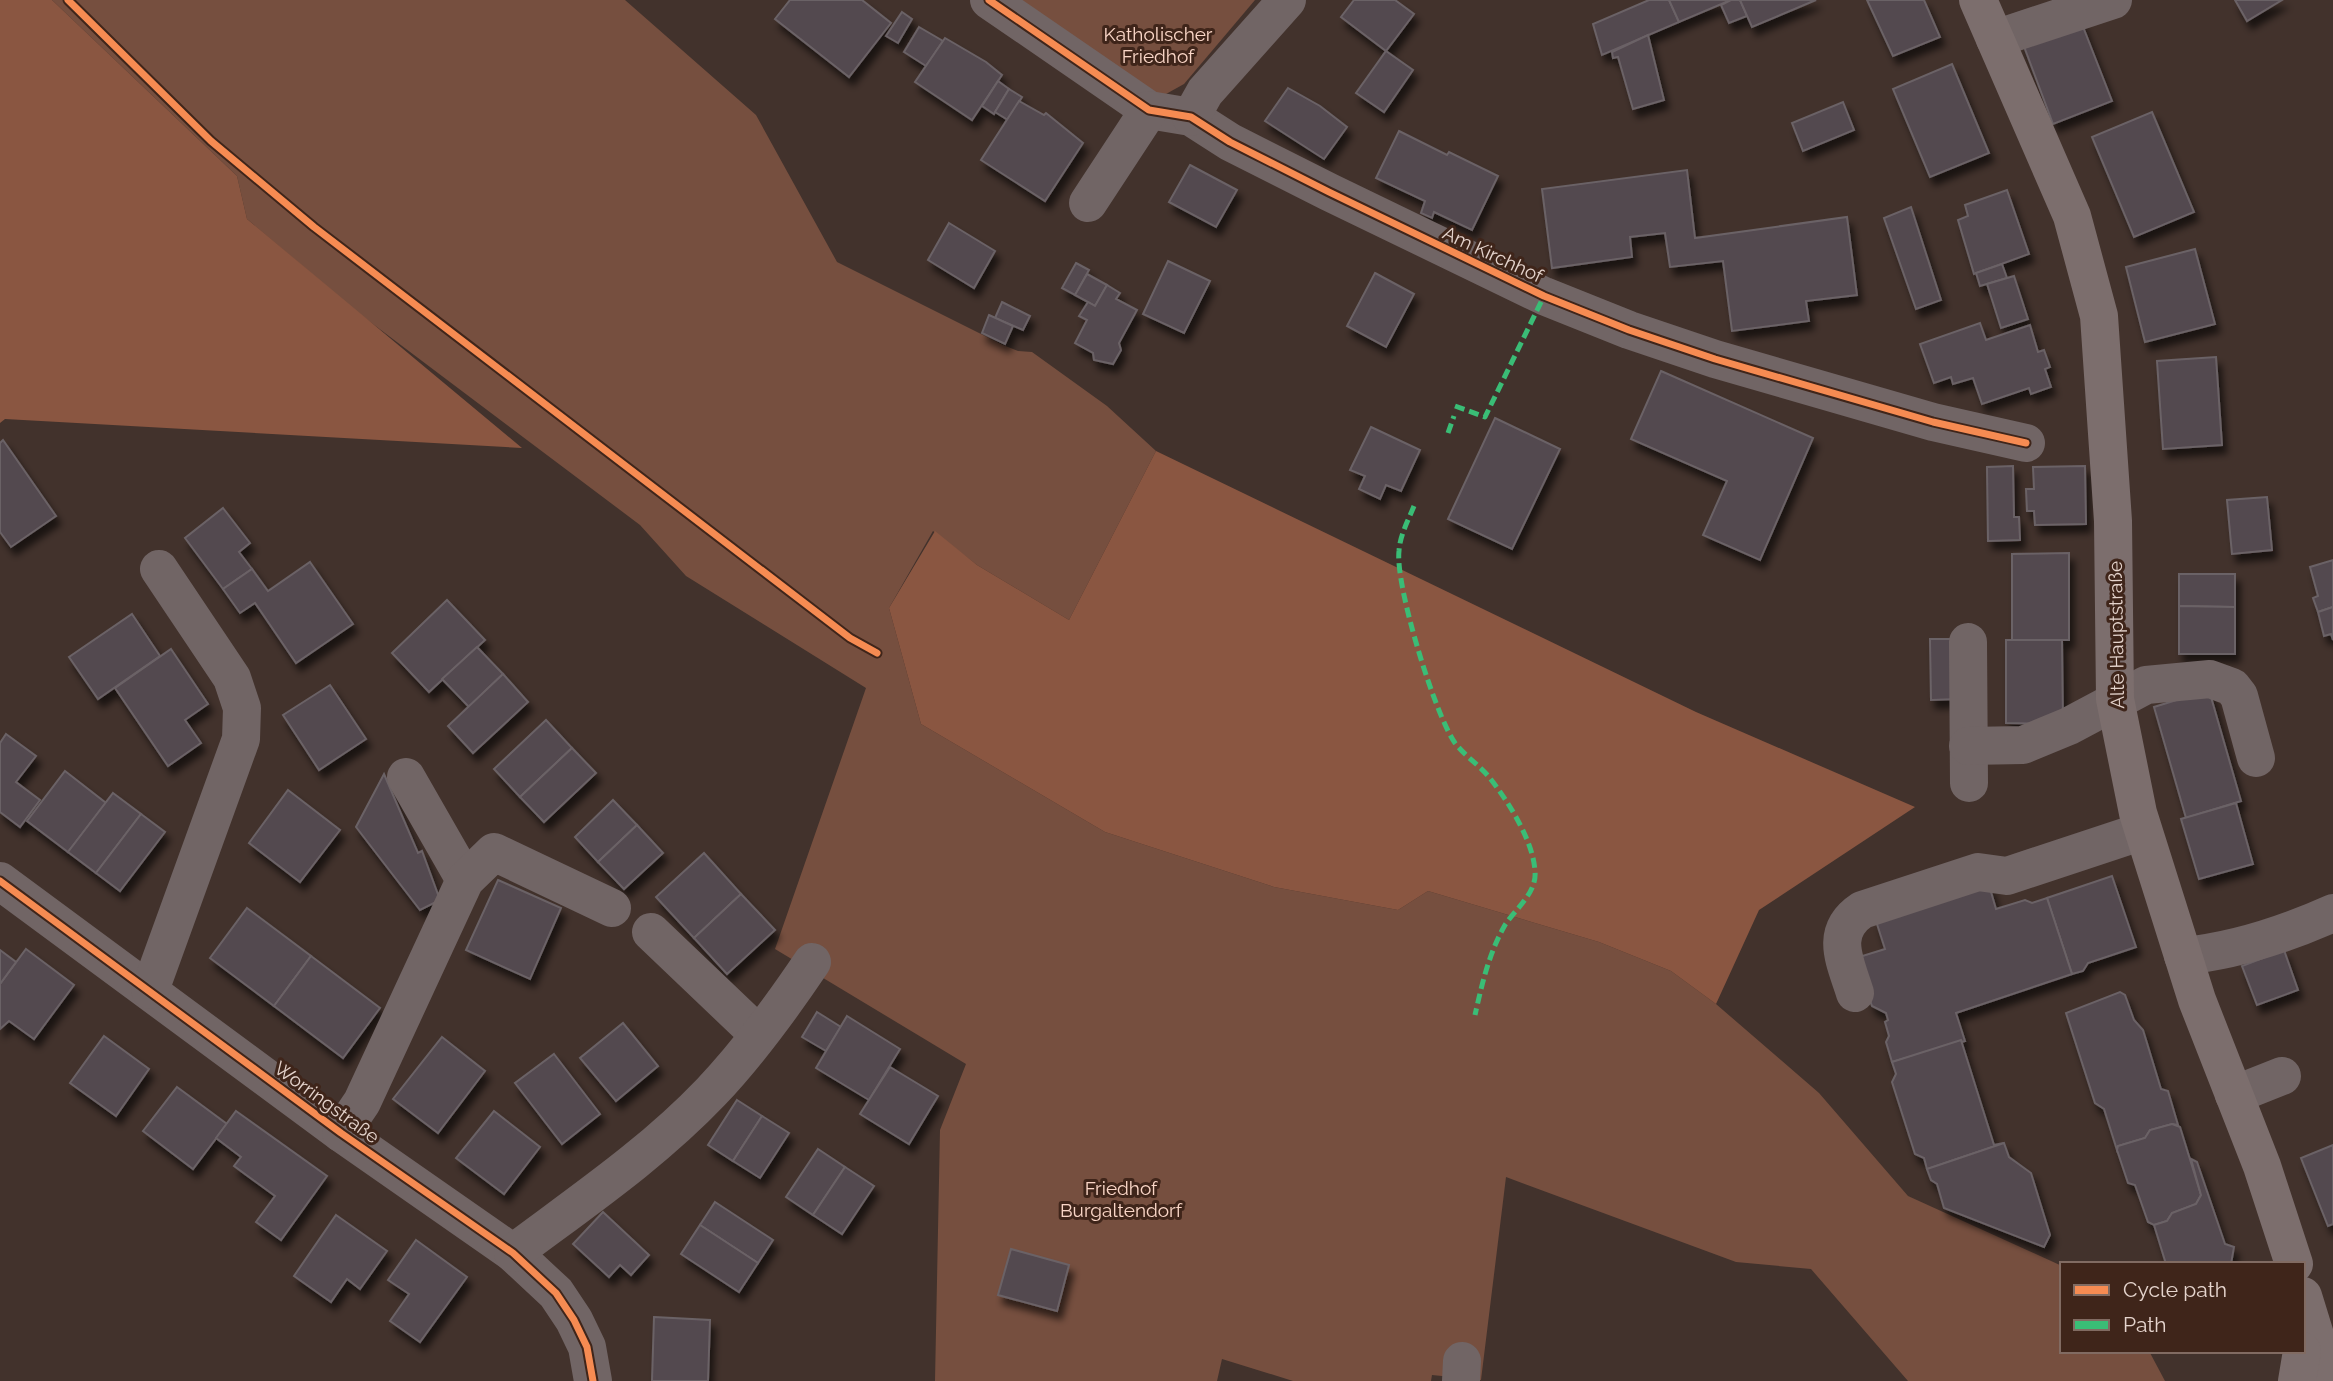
<svg xmlns="http://www.w3.org/2000/svg" width="2333" height="1381" viewBox="0 0 2333 1381" font-family="Raleway,sans-serif">
	<style>
		.green { fill: #764f3f }
		.forest { fill: #8a5641 }
		.building { fill: #53484f; stroke: #6b6266; stroke-width: 2; filter: url(#shadow) }
		.lines { fill: none; stroke-linecap: round; stroke-linejoin: round }
		.minor { stroke: #716565; stroke-width: 38 }
		.major { stroke: #7c6e6d; stroke-width: 38 }
		.quiet { stroke: #3abd76; stroke-width: 5; stroke-dasharray: 10 5; stroke-linecap: butt }
		.cycleway-casing { stroke: #3f251a; stroke-width: 11 }
		.cycleway { stroke: #f68b52; stroke-width: 7 }
		.labels { text-anchor: middle; stroke-width: 6; stroke-linejoin: round; paint-order: stroke }
		.park-label { font-size: 19px; fill: #fad6c7; stroke: #3f251a }
		.street-label { font-size: 19px; fill: #e5d4cd; stroke: #3f251a }
	</style>
	<defs>
		<filter id="shadow"><feDropShadow dx="4.5" dy="8" stdDeviation="3.5" flood-color="#0009"/></filter>
	</defs>
	<rect width="100%" height="100%" fill="#42322c"/>
	<!-- green -->
	<g class="green">
		<polygon points="52,0 625,0 756,115 837,262 1003,345 1018,351 1032,352 1107,406 1156,451 1069,620 977,565 933,531 889,608 921,724 1105,832 1274,887 1398,910 1428,891 1599,942 1671,971 1716,1004 1819,1093 1908,1196 2062,1266 2062,1351 2149,1351 2165,1381 1908,1381 1811,1269 1736,1262 1506,1177 1481,1380 1432,1375 1431,1381 1293,1381 1222,1359 1217,1381 935,1381 940,1130 966,1064 775,949 866,688 686,576 640,525 357,312 247,219 237,176"/>
		<polygon points="1008,0 1255,0 1184,84 1157,99"/>
	</g>
	<!-- forest -->
	<g class="forest">
		<polygon points="0,0 52,0 237,176 247,219 522,448 5,419 0,423"/>
		<polygon points="1156,451 1696,712 1915,807 1759,910 1716,1004 1671,971 1599,942 1428,891 1398,910 1274,887 1105,832 921,724 889,608 935,531 977,565 1069,620"/>
	</g>
	<!-- building -->
	<g class="building">
		<polygon points="790,0 862,0 891,23 849,77 775,19"/>
		<polygon points="1354,0 1395,0 1414,14 1386,51 1341,17"/>
		<polygon points="1649,0 1669,0 1679,22 1602,55 1593,24"/>
		<polygon points="1669,0 1731,0 1679,22"/>
		<polygon points="1731,0 1740,0 1747,16 1729,23 1721,5"/>
		<polygon points="1740,0 1816,0 1752,27"/>
		<polygon points="1867,0 1924,0 1940,37 1893,56"/>
		<polygon points="2235,0 2282,0 2247,21"/>
		<polygon points="902,12 912,19 898,43 886,36"/>
		<polygon points="2080,19 2112,101 2053,124 2022,41"/>
		<polygon points="919,27 943,41 926,66 904,52"/>
		<polygon points="1648,35 1664,100 1633,109 1618,57 1613,58 1612,52"/>
		<polygon points="945,38 986,62 1002,75 972,120 915,82"/>
		<polygon points="1386,51 1413,70 1384,112 1356,93"/>
		<polygon points="1952,64 1989,153 1930,177 1893,89"/>
		<polygon points="998,81 1009,89 994,114 982,106"/>
		<polygon points="1288,88 1320,106 1347,127 1324,159 1265,121"/>
		<polygon points="1009,89 1022,97 1008,120 995,112"/>
		<polygon points="1019,101 1044,115 1046,113 1083,143 1045,201 981,160"/>
		<polygon points="1843,102 1854,130 1803,151 1792,123"/>
		<polygon points="2152,112 2194,212 2134,237 2092,137"/>
		<polygon points="1399,131 1447,155 1449,152 1498,176 1472,230 1434,212 1432,218 1421,213 1425,201 1376,178"/>
		<polygon points="1190,165 1237,190 1216,227 1169,202"/>
		<polygon points="1687,170 1695,238 1847,217 1857,295 1806,301 1809,321 1732,331 1723,261 1670,267 1665,233 1630,237 1632,257 1552,268 1542,189"/>
		<polygon points="2007,190 2029,254 1974,274 1958,220 1968,216 1965,205"/>
		<polygon points="1911,207 1941,300 1916,309 1884,218"/>
		<polygon points="949,223 995,251 974,288 928,260"/>
		<polygon points="2195,249 2215,324 2145,342 2126,267"/>
		<polygon points="1168,261 1210,281 1184,333 1143,314"/>
		<polygon points="1076,263 1089,270 1075,295 1062,288"/>
		<polygon points="2002,264 2007,278 1980,286 1976,273"/>
		<polygon points="1375,273 1414,294 1386,347 1347,326"/>
		<polygon points="1087,274 1107,285 1095,306 1075,295"/>
		<polygon points="2014,276 2028,319 2001,328 1987,284"/>
		<polygon points="1107,285 1120,293 1116,299 1137,310 1119,343 1121,350 1113,364 1094,360 1093,353 1075,343 1087,320 1079,316 1088,302 1095,306"/>
		<polygon points="1002,302 1030,316 1023,330 995,318"/>
		<polygon points="989,315 1013,326 1005,344 982,333"/>
		<polygon points="1980,323 1986,340 2030,325 2038,352 2044,350 2050,367 2045,369 2051,387 2031,394 2029,388 1982,404 1973,378 1953,384 1951,377 1934,383 1920,344"/>
		<polygon points="2216,357 2222,445 2163,449 2157,361"/>
		<polygon points="1661,371 1813,438 1760,560 1703,535 1727,481 1631,439"/>
		<polygon points="1495,418 1560,449 1512,549 1448,519"/>
		<polygon points="1371,427 1420,450 1401,491 1386,485 1380,499 1359,489 1365,476 1350,470"/>
		<polygon points="3,440 56,516 11,547 0,532 0,443"/>
		<polygon points="2013,466 2014,517 2019,517 2020,540 1988,541 1987,467"/>
		<polygon points="2085,466 2086,524 2035,525 2034,511 2027,511 2026,489 2034,489 2033,467"/>
		<polygon points="2267,497 2272,550 2232,554 2227,500"/>
		<polygon points="223,508 250,543 239,552 252,569 223,589 185,538"/>
		<polygon points="2069,553 2069,640 2012,640 2012,554"/>
		<polygon points="2333,560 2333,607 2318,612 2313,598 2318,596 2310,567"/>
		<polygon points="310,562 353,624 296,663 255,603 240,613 223,589 252,569 268,591"/>
		<polygon points="2179,574 2235,574 2235,607 2179,606"/>
		<polygon points="447,600 485,640 429,692 392,653"/>
		<polygon points="2179,606 2235,607 2235,654 2179,654"/>
		<polygon points="2333,607 2333,640 2331,634 2324,636 2318,612"/>
		<polygon points="132,614 160,656 98,699 69,657"/>
		<polygon points="1930,639 1959,639 1959,699 1931,700"/>
		<polygon points="2006,640 2062,640 2063,724 2006,723"/>
		<polygon points="477,647 503,674 469,707 442,679"/>
		<polygon points="171,649 208,704 185,720 201,743 168,766 115,688"/>
		<polygon points="503,674 528,702 473,753 448,726"/>
		<polygon points="330,685 366,739 319,770 283,715"/>
		<polygon points="2209,690 2241,801 2186,818 2154,707"/>
		<polygon points="546,720 572,748 520,797 494,769"/>
		<polygon points="6,734 36,756 16,782 40,800 20,827 0,812 0,743"/>
		<polygon points="572,748 596,773 544,822 520,797"/>
		<polygon points="65,771 106,803 68,852 27,821"/>
		<polygon points="384,774 418,853 422,851 440,900 420,910 356,827"/>
		<polygon points="288,790 340,830 300,882 249,843"/>
		<polygon points="113,793 141,814 96,873 68,852"/>
		<polygon points="613,800 637,825 598,862 575,837"/>
		<polygon points="2236,803 2253,864 2199,879 2181,819"/>
		<polygon points="141,814 165,832 120,891 96,873"/>
		<polygon points="637,825 663,853 624,889 598,862"/>
		<polygon points="704,853 741,894 694,938 656,897"/>
		<polygon points="2112,876 2136,947 2088,963 2083,971 2072,974 2047,898"/>
		<polygon points="498,880 561,908 530,979 466,950"/>
		<polygon points="1989,885 1996,909 2025,900 2032,903 2047,898 2072,974 1956,1013 1965,1041 1892,1062 1886,1042 1889,1036 1885,1022 1888,1020 1886,1013 1872,1006 1857,962 1859,957 1885,949 1876,921"/>
		<polygon points="741,894 775,930 727,974 694,938"/>
		<polygon points="247,908 311,956 274,1006 210,958"/>
		<polygon points="26,949 74,985 34,1039 9,1021 0,1029 0,984"/>
		<polygon points="0,950 16,962 0,984"/>
		<polygon points="2284,950 2298,990 2257,1005 2242,966"/>
		<polygon points="311,956 380,1008 343,1058 274,1006"/>
		<polygon points="2120,992 2125,995 2134,1020 2143,1030 2161,1089 2168,1091 2178,1125 2172,1124 2150,1130 2145,1138 2118,1146 2117,1150 2104,1109 2095,1103 2066,1013"/>
		<polygon points="817,1012 841,1027 826,1051 802,1037"/>
		<polygon points="847,1016 900,1049 869,1100 816,1068"/>
		<polygon points="623,1023 658,1066 616,1101 580,1058"/>
		<polygon points="104,1036 149,1069 116,1116 70,1083"/>
		<polygon points="442,1037 485,1071 438,1133 393,1099"/>
		<polygon points="1961,1040 1994,1145 2004,1143 1927,1169 1924,1158 1915,1154 1892,1082 1896,1074 1892,1062"/>
		<polygon points="554,1054 600,1114 562,1144 515,1083"/>
		<polygon points="890,1067 938,1096 909,1144 860,1114"/>
		<polygon points="177,1087 227,1124 193,1169 143,1131"/>
		<polygon points="737,1100 762,1116 733,1161 708,1145"/>
		<polygon points="236,1111 327,1176 281,1240 256,1222 275,1196 234,1166 241,1157 216,1138"/>
		<polygon points="494,1111 540,1147 504,1194 456,1158"/>
		<polygon points="762,1116 789,1133 760,1178 733,1161"/>
		<polygon points="2172,1124 2180,1127 2201,1195 2196,1204 2172,1213 2167,1221 2154,1225 2148,1222 2135,1185 2128,1183 2117,1150 2118,1146 2145,1138 2150,1130"/>
		<polygon points="2004,1143 2009,1157 2031,1173 2050,1235 2044,1247 1944,1208 1937,1184 1931,1180 1927,1169"/>
		<polygon points="2333,1145 2333,1224 2328,1226 2301,1158"/>
		<polygon points="818,1149 845,1167 813,1215 786,1197"/>
		<polygon points="2191,1159 2197,1162 2225,1244 2234,1247 2231,1264 2166,1264 2154,1225 2167,1221 2172,1213 2196,1204 2201,1195"/>
		<polygon points="845,1167 874,1186 842,1234 813,1215"/>
		<polygon points="715,1202 773,1240 758,1263 700,1225"/>
		<polygon points="603,1212 649,1255 631,1275 620,1265 609,1277 573,1244"/>
		<polygon points="336,1215 387,1251 360,1289 347,1279 331,1302 294,1276"/>
		<polygon points="700,1225 758,1263 739,1292 681,1254"/>
		<polygon points="416,1240 467,1277 420,1342 390,1321 409,1294 388,1280"/>
		<polygon points="1011,1249 1069,1265 1057,1311 998,1295"/>
		<polygon points="654,1317 710,1320 708,1381 652,1381"/>
	</g>
	<g class="lines">
		<!-- minor -->
		<g class="minor">
			<polyline points="989,0 1149,110 1191,117 1230,142 1329,192 1544,296 1629,330 1715,359 1933,422 2026,443"/>
			<polyline points="1995,39 2113,0"/>
			<polyline points="1191,117 1205,92 1287,0"/>
			<polyline points="1088,203 1149,110"/>
			<polyline points="1968,642 1969,783"/>
			<polyline points="1968,746 2023,745 2069,726 2146,685 2210,679 2232,687 2239,696 2256,758"/>
			<polyline points="406,777 465,880"/>
			<polyline points="0,881 341,1133 513,1253 556,1293 574,1320 587,1347 593,1381"/>
			<polyline points="651,932 759,1035"/>
			<path d="M2183,956C2234,951 2286,934 2333,913"/>
			<polyline points="150,990 241,739 242,708 232,678 159,569"/>
			<path d="M1855,993C1845,961 1829,932 1862,910L1978,872L2007,876L2143,831"/>
			<polyline points="2234,1095 2282,1076"/>
			<polyline points="341,1133 362,1102 465,880 494,852 612,908"/>
			<path d="M513,1253C581,1202 652,1154 711,1092C749,1052 781,1008 812,962"/>
			<polyline points="1461,1381 1462,1361"/>
		</g>
		<!-- major -->
		<g class="major">
			<polyline points="1978,0 2072,216 2099,316 2113,521 2115,699 2138,813 2197,1000 2262,1166 2294,1264"/>
			<polyline points="2303,1296 2329,1381"/>
			<polyline points="2297,1381 2302,1351"/>
		</g>
		<!-- quiet -->
		<g class="quiet">
			<polyline points="1455,406 1485,417 1544,296"/>
			<polyline points="1448,433 1454,416"/>
			<path d="M1414,506C1408,521 1400,535 1399,551C1395,585 1435,715 1455,743C1465,756 1479,765 1489,777C1508,801 1533,840 1535,871C1537,893 1516,908 1505,925C1489,953 1482,984 1475,1015"/>
		</g>
		<defs>
			<g id="cycleway">
				<polyline points="68,0 211,141 314,227 850,638 877,653"/>
				<polyline points="989,0 1149,110 1191,117 1230,142 1329,192 1544,296 1629,330 1715,359 1933,422 2026,443"/>
				<polyline points="0,881 341,1133 513,1253 556,1293 574,1320 587,1347 593,1381"/>
			</g>
		</defs>
		<!-- cycleway casing -->
		<use href="#cycleway" class="cycleway-casing"/>
		<!-- cycleway -->
		<use href="#cycleway" class="cycleway"/>
	</g>
	<g class="labels">
		<!-- park labels -->
		<g class="park-label">
			<text x="1158" y="41">Katholischer<tspan x="1158" dy="22">Friedhof</tspan></text>
			<text x="1121" y="1195">Friedhof<tspan x="1121" dy="22">Burgaltendorf</tspan></text>
		</g>
		<!-- street labels -->
		<g class="street-label">
			<text transform="translate(1493 254) rotate(25)" y="7">Am Kirchhof</text>
			<text transform="translate(2116 635) rotate(-91)" y="7">Alte Hauptstraße</text>
			<text transform="translate(327 1102) rotate(36)" y="7">Worringstraße</text>
		</g>
	</g>
	<!-- legend -->
	<rect x="2060" y="1262" width="245" height="91" fill="#3f251a" stroke="#816b62" stroke-width="2"/>
	<rect x="2074" y="1285" width="35" height="10" fill="#f68b52" stroke="#816b62" stroke-width="2"/>
	<text x="2123" y="1297" font-size="21" fill="#e5d4cd">Cycle path</text>
	<rect x="2074" y="1320" width="35" height="10" fill="#3abd76" stroke="#816b62" stroke-width="2"/>
	<text x="2123" y="1332" font-size="21" fill="#e5d4cd">Path</text>
</svg>
